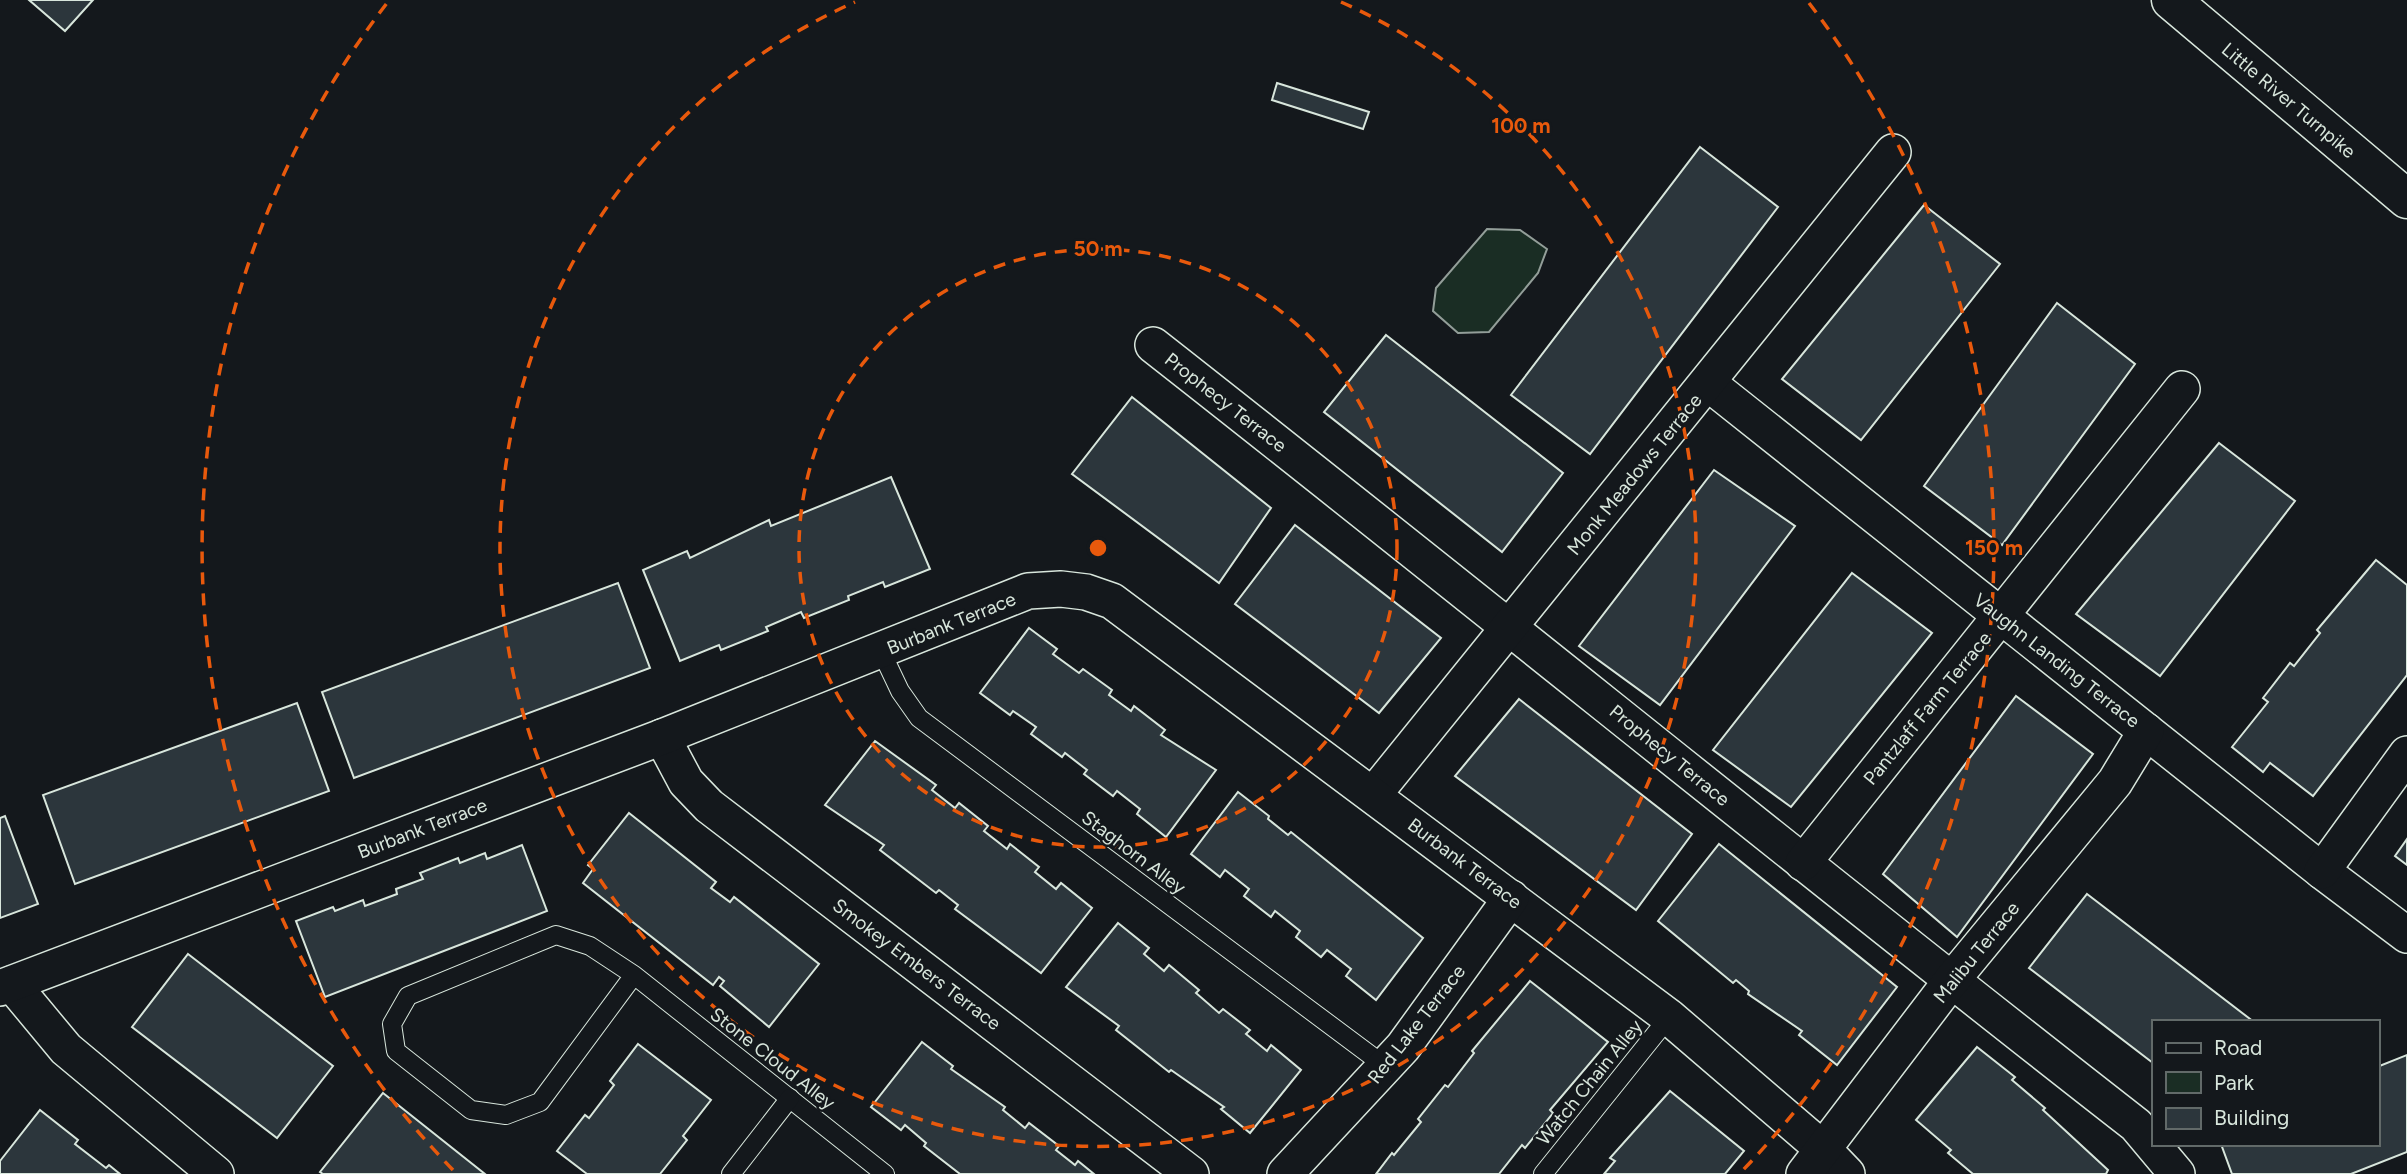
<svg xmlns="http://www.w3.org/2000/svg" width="2407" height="1174" viewBox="0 0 2407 1174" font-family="Figtree,sans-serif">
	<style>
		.green { fill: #1a2d24; stroke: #939e99; stroke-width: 2 }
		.building { fill: #2c363c; stroke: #d8e6dc; stroke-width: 2 }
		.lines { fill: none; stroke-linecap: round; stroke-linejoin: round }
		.lane-casing { stroke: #d8e6dc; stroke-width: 20 }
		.street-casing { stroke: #d8e6dc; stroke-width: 38 }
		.highway-casing { stroke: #d8e6dc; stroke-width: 41 }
		.lane { stroke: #14181c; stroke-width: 18 }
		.street { stroke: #14181c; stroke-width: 35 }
		.highway { stroke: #14181c; stroke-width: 38 }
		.ring { fill: none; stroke: #e8590c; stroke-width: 3.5; stroke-dasharray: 12 9 }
		.labels { text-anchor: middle; stroke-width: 5; stroke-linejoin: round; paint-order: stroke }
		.street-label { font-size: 19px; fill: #d8e6dc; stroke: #14181c }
		.centre { fill: #e8590c; stroke: #14181c; stroke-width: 3.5 }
		.ring-label { font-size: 21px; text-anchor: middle; font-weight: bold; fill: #e8590c; stroke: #14181c; stroke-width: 5; stroke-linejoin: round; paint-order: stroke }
	</style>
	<rect width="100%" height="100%" fill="#14181c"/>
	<!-- green -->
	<polygon class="green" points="1487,229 1520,230 1547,249 1538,273 1489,332 1458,333 1433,311 1436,288"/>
	<!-- building -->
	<g class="building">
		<polygon points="29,0 93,0 65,31"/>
		<polygon points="1277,83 1369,112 1363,129 1272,100"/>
		<polygon points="1700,147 1778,207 1590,454 1511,395"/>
		<polygon points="1924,205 2000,264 1861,440 1782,379"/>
		<polygon points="2057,303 2135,364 2002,545 1924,486"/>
		<polygon points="1386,335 1563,473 1502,552 1324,412"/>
		<polygon points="1132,397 1271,508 1219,583 1072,474"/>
		<polygon points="2219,443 2295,501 2160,676 2076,614"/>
		<polygon points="1714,470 1795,526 1660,705 1579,646"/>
		<polygon points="891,477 930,569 885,587 883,582 848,596 849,600 804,618 801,612 766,627 768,631 721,650 719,645 680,661 643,570 687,551 690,558 769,520 771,526"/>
		<polygon points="1295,525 1441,638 1379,713 1235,604"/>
		<polygon points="2376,560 2407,585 2407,675 2313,796 2270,763 2263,772 2232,747 2268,702 2263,698 2290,663 2294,666 2320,633 2317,630"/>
		<polygon points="1852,573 1932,633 1791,807 1713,750"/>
		<polygon points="618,583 650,668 354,778 322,692"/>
		<polygon points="1029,628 1057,649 1053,654 1079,673 1083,669 1112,690 1109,695 1131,711 1134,706 1165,730 1161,735 1216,770 1166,837 1137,814 1140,809 1117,791 1113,796 1084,774 1087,770 1065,753 1062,757 1031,734 1036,727 1013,711 1010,715 980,693"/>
		<polygon points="2016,696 2093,754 1957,937 1883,874"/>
		<polygon points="1519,699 1692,834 1636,910 1455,776"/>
		<polygon points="297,703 329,791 75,884 43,795"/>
		<polygon points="875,741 936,785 932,790 955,808 959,803 988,826 984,831 1007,849 1010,844 1039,867 1035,872 1056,889 1061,883 1092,908 1041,973 955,909 958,905 939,890 936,893 880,850 884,845 825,805"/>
		<polygon points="1238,792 1269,816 1268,819 1288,835 1291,832 1423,938 1376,1000 1346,976 1351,969 1327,950 1321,957 1296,937 1300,931 1275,911 1271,917 1244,896 1249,889 1225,870 1220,877 1191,854"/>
		<polygon points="629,813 716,882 711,888 730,902 734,897 819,964 769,1027 720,986 724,981 719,977 713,985 583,883 593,869 588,865"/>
		<polygon points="5,816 38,904 0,918 0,818"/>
		<polygon points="2407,839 2407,865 2395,856"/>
		<polygon points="1719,844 1897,987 1837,1065 1799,1035 1802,1031 1748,994 1749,991 1736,980 1733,983 1658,921"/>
		<polygon points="522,845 547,911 325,997 296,921 333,907 335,911 363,900 365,906 397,894 396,889 423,879 420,873 458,858 460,863 485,853 487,859"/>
		<polygon points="2087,894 2254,1022 2153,1022 2153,1063 2029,968"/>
		<polygon points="1118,923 1149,948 1144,954 1164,971 1169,965 1199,990 1196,993 1219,1013 1223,1009 1250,1030 1246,1034 1267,1051 1271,1045 1301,1070 1250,1133 1221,1109 1224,1107 1171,1070 1169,1072 1116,1030 1119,1026 1066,987"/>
		<polygon points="188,954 333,1066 277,1138 132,1027"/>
		<polygon points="1530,981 1608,1042 1550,1110 1553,1113 1525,1148 1522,1145 1499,1174 1376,1174 1392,1153 1394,1155 1421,1122 1418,1119 1445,1085 1448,1087 1474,1053 1472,1051"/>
		<polygon points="922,1042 953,1066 951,1069 1005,1107 1003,1110 1025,1128 1029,1123 1059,1146 1056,1150 1075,1165 1078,1161 1094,1174 960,1174 924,1146 926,1143 905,1125 901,1130 871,1107"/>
		<polygon points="638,1044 711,1100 683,1136 687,1140 660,1174 587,1174 557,1151 585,1115 589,1118 614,1085 610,1081"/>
		<polygon points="1977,1047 2015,1077 2012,1080 2045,1108 2043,1110 2108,1170 2106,1174 1973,1174 1948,1153 1951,1150 1916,1120"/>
		<polygon points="2407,1055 2407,1152 2351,1174 2232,1174 2221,1144 2377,1144 2377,1067"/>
		<polygon points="1670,1091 1744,1151 1725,1174 1604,1174 1615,1161 1610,1158"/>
		<polygon points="383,1093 485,1174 323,1174 320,1172"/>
		<polygon points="40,1110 78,1140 75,1144 106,1168 109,1165 120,1174 0,1174 0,1161"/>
	</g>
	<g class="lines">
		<defs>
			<g id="lane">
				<polyline points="881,651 900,691 919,718 1385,1066"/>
				<polyline points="634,975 540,1102 506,1115 471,1110 396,1051 392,1024 408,996 556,935 590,946 634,975 885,1174"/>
				<polyline points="731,1174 790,1098"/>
				<polyline points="1543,1174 1669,1017"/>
			</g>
			<g id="street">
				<path d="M1153,345C1482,603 1806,868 2136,1125L2177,1174"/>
				<polyline points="1708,383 2322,871 2407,935"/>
				<polyline points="662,737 686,782 709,806 1191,1174"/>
				<polyline points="1374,794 1893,152"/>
				<polyline points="1803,863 2182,389"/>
				<polyline points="2322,871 2407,754"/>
				<polyline points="12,984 66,1049 216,1174"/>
				<polyline points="0,988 662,737 1028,591 1061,589 1086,592 1112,601 1669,1017 1824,1150 1847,1174"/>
				<polyline points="1285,1174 1403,1047 1511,898"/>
				<polyline points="1804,1174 1951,981 2115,782 2146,731"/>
			</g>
			<polyline id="highway" points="2171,0 2407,199"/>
		</defs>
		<!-- lane casing -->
		<use href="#lane" class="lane-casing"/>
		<!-- street casing -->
		<use href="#street" class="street-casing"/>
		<!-- highway casing -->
		<use href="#highway" class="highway-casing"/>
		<!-- lane -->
		<use href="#lane" class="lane"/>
		<!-- street -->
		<use href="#street" class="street"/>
		<!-- highway -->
		<use href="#highway" class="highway"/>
	</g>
	<!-- distance rings -->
	<g class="ring">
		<circle cx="1098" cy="548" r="299"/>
		<path d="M1341 2A598 598 0 1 1 855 2"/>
		<path d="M453 1170A896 896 0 0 1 387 3M1809 3A896 896 0 0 1 1743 1170"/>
	</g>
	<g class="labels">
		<!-- street labels -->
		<g class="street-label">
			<text transform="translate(2289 100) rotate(40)" y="7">Little River Turnpike</text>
			<text transform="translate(1226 402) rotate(38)" y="7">Prophecy Terrace</text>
			<text transform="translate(1634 474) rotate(-51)" y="7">Monk Meadows Terrace</text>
			<text transform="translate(951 623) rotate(-22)" y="7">Burbank Terrace</text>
			<text transform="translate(2057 660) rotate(38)" y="7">Vaughn Landing Terrace</text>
			<text transform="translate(1927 708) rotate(-51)" y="7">Pantzlaff Farm Terrace</text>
			<text transform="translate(1670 755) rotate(39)" y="7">Prophecy Terrace</text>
			<text transform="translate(422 828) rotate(-21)" y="7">Burbank Terrace</text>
			<text transform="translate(1134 852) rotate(37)" y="7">Staghorn Alley</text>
			<text transform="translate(1465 863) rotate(37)" y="7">Burbank Terrace</text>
			<text transform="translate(1976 952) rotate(-51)" y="7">Malibu Terrace</text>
			<text transform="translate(917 964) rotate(37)" y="7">Smokey Embers Terrace</text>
			<text transform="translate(1416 1024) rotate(-52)" y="7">Red Lake Terrace</text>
			<text transform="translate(773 1058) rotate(38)" y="7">Stone Cloud Alley</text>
			<text transform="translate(1589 1082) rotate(-51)" y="7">Watch Chain Alley</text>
		</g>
	</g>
	<circle cx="1098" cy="548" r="10" class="centre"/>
	<g class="ring-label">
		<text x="1521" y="133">100 m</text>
		<text x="1098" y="256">50 m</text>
		<text x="1994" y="555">150 m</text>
	</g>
	<!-- legend -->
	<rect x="2152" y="1020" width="228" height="126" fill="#14181c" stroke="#626a69" stroke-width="2"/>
	<rect x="2166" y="1043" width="35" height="10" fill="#14181c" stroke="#626a69" stroke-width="2"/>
	<text x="2214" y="1055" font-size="21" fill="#d8e6dc">Road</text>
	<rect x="2166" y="1072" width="35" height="21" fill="#1a2d24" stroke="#626a69" stroke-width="2"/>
	<text x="2214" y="1090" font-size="21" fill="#d8e6dc">Park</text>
	<rect x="2166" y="1108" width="35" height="21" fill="#2c363c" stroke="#626a69" stroke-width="2"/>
	<text x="2214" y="1125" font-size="21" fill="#d8e6dc">Building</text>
</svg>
